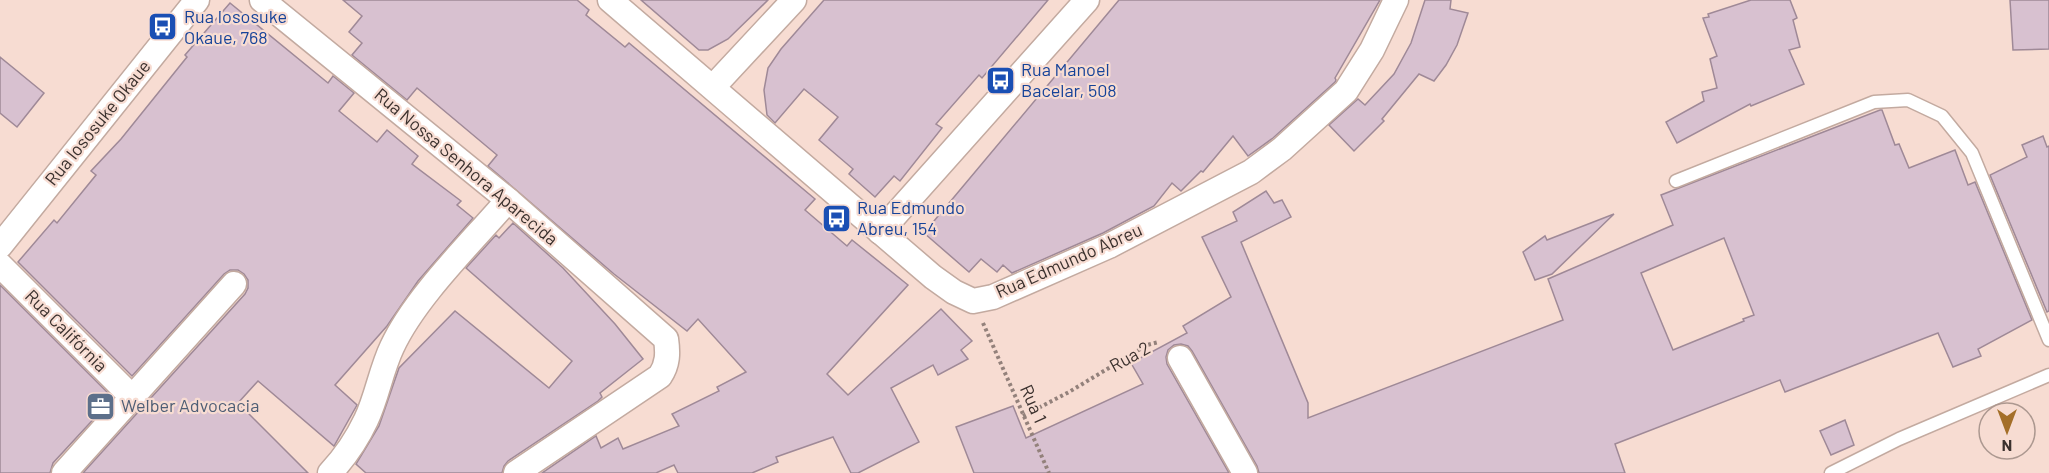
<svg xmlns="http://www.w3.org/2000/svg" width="2049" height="473" viewBox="0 0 2049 473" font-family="Barlow,sans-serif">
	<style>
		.building { fill: #d8c1d0; stroke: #9f8997; stroke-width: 1.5; fill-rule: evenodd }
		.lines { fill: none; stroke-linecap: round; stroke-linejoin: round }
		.service-casing { stroke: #c3aaa0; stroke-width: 15 }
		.minor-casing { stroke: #c3aaa0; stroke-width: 27 }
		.path { stroke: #93817b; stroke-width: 4; stroke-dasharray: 3 3; stroke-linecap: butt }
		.service { stroke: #fff; stroke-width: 12 }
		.minor { stroke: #fff; stroke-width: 24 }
		.labels { text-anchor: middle; stroke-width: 4.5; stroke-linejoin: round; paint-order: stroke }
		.transit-label { font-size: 18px; fill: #164399; stroke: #f7dcd2; text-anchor: start }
		.street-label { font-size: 18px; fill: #3b312e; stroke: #f7dcd2 }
		.service-label { font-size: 18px; fill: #4e5e75; stroke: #f7dcd2; text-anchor: start }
	</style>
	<rect width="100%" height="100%" fill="#f7dcd2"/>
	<!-- building -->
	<g class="building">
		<polygon points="343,0 577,0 589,10 586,15 625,47 629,43 815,199 805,210 847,246 852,240 908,285 827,374 848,395 941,309 972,341 961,350 968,359 938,375 933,365 891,388 919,442 858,473 851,473 833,437 776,457 778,462 752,473 678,473 674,465 656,473 542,473 596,436 601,448 618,438 623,449 679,426 672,414 719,391 717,387 746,372 698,319 687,331 614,274 488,166 497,155 417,88 407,100 352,55 362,43 349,32 362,16"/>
		<polygon points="641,0 768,0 728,39 708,50 699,50"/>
		<polygon points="824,0 1048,0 982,78 979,75 936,124 942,128 900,181 894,176 875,197 849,174 853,169 819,140 838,117 804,89 775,123 767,115 764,90 768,68 781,49"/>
		<polygon points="1119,0 1380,0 1335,78 1336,80 1335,82 1273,138 1248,156 1233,136 1203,172 1201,171 1181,191 1172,183 1154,206 1103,233 1012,273 1003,265 997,272 981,259 969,272 924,233"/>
		<polygon points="1425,0 1451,0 1450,9 1468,13 1457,45 1446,65 1434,81 1419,74 1382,119 1384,121 1354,151 1329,125 1358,99 1365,105 1394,74 1411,43"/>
		<polygon points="1751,0 1790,0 1797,18 1793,20 1800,47 1789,50 1804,84 1751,106 1750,104 1677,143 1666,122 1704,101 1702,92 1717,88 1710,59 1717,56 1703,18 1709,17 1708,14"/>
		<polygon points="2010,0 2049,0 2049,49 2013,50"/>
		<polygon points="230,3 328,83 333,76 354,93 339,111 377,142 387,130 418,156 412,164 461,201 457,205 473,218 418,281 387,326 335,385 357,405 334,446 258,381 238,403 308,473 83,473 245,294 248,288 248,280 244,274 238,270 230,270 224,274 132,376 18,262 54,220 57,223 96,175 91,171 121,139 187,57 185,55"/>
		<polygon points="0,57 44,93 17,127 0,113"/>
		<path d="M1880,110H1882L1895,145L1899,144L1909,168L1955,150L1968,185L1975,182L2032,320L1978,349L1981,356L1953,367L1938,333L1785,392L1780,380L1615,444L1625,473H1259L1257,466L1192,351L1188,346L1181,344L1174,345L1168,350L1166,357L1167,364L1229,473H974L956,427L1013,406L1026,438L1143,384L1131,363L1187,333L1183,326L1231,297L1202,237L1237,221L1233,212L1266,191L1274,203L1282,200L1291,217L1241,242L1308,403V418L1563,320L1548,279L1673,225L1661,195ZM1724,238L1754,315L1743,319L1744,321L1673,350L1641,273Z"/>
		<polygon points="2043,136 2047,147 2049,146 2049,311 2047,312 1990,175 2027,157 2022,145"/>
		<polygon points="1614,214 1552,274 1535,280 1523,252 1545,236 1547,240"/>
		<polygon points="513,223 563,268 615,324 643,359 600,393 602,397 598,401 508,461 504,466 502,473 366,473 356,464 379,426 399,368 455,311 549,388 572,361 466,268 496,235 499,238"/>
		<polygon points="0,285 113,398 53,463 50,473 0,473"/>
		<polygon points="1845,420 1854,445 1831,455 1820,431"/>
	</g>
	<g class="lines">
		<defs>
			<g id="service">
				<polyline points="1676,181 1874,102 1908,100 1942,116 1972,153 2049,340"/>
				<polyline points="1831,473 1899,439 2049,375"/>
			</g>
			<g id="minor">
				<path d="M262,0L508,200L666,339C668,353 668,364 660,376L516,473"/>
				<polyline points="610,0 933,277 954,292 973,301 993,297 1109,246 1251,172 1282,149 1346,91 1372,50 1396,0"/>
				<polyline points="713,87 794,0"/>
				<polyline points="880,232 1087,0"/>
				<polyline points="0,246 197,0"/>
				<polyline points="0,265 132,397"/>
				<polyline points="1180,358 1245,473"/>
				<polyline points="64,473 234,284"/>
				<path d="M330,473C344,458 357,439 366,420C377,397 381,370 392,347C415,297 472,242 508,200"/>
			</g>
		</defs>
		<!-- service casing -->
		<use href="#service" class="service-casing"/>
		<!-- minor casing -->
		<use href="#minor" class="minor-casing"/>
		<!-- path -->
		<g class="path">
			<polyline points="983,323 1049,473"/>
			<polyline points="1023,416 1069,392 1147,345 1159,342"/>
		</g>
		<!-- service -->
		<use href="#service" class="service"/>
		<!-- minor -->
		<use href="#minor" class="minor"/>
	</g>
	<!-- icons -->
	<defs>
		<symbol id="bus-square" viewBox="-11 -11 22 22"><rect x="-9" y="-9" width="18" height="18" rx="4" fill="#1a4fb4" stroke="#f7dcd2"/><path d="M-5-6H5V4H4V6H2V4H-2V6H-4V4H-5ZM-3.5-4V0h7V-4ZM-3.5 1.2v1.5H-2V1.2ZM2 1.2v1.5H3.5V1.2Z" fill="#fff"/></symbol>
		<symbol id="office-square" viewBox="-11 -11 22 22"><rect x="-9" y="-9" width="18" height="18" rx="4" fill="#5c6f8a" stroke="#f7dcd2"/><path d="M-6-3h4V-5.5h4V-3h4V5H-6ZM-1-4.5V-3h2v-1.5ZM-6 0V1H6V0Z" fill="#fff"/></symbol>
	</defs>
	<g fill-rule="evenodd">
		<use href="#bus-square" x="146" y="10" width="33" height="33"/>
		<use href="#bus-square" x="984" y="64" width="33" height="33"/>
		<use href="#bus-square" x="820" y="202" width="33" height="33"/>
		<use href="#office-square" x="84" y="390" width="33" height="33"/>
	</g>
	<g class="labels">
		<!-- transit labels -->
		<g class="transit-label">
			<text x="184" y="23">Rua Iososuke<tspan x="184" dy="21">Okaue, 768</tspan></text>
			<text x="1021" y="76">Rua Manoel<tspan x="1021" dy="21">Bacelar, 508</tspan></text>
			<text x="857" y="214">Rua Edmundo<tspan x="857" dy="21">Abreu, 154</tspan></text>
		</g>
		<!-- street labels -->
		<g class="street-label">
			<text transform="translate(98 123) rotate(-51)" y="6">Rua Iososuke Okaue</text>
			<text transform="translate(466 167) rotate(40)" y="6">Rua Nossa Senhora Aparecida</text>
			<text transform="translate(1069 261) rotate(-24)" y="6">Rua Edmundo Abreu</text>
			<text transform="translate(66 331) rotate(45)" y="6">Rua Califórnia</text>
			<text transform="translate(1130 357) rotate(-29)" y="6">Rua 2</text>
			<text transform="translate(1033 404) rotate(66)" y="6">Rua 1</text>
		</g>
		<!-- service labels -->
		<g class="service-label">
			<text x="121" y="412">Welber Advocacia</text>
		</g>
	</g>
	<!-- north arrow -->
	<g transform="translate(2007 431) rotate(180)"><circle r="28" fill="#f7dcd2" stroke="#ac9890" stroke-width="1.5"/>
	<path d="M0-4.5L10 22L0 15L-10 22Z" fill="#a46f29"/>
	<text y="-9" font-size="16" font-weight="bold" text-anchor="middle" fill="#3b312e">N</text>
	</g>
</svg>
